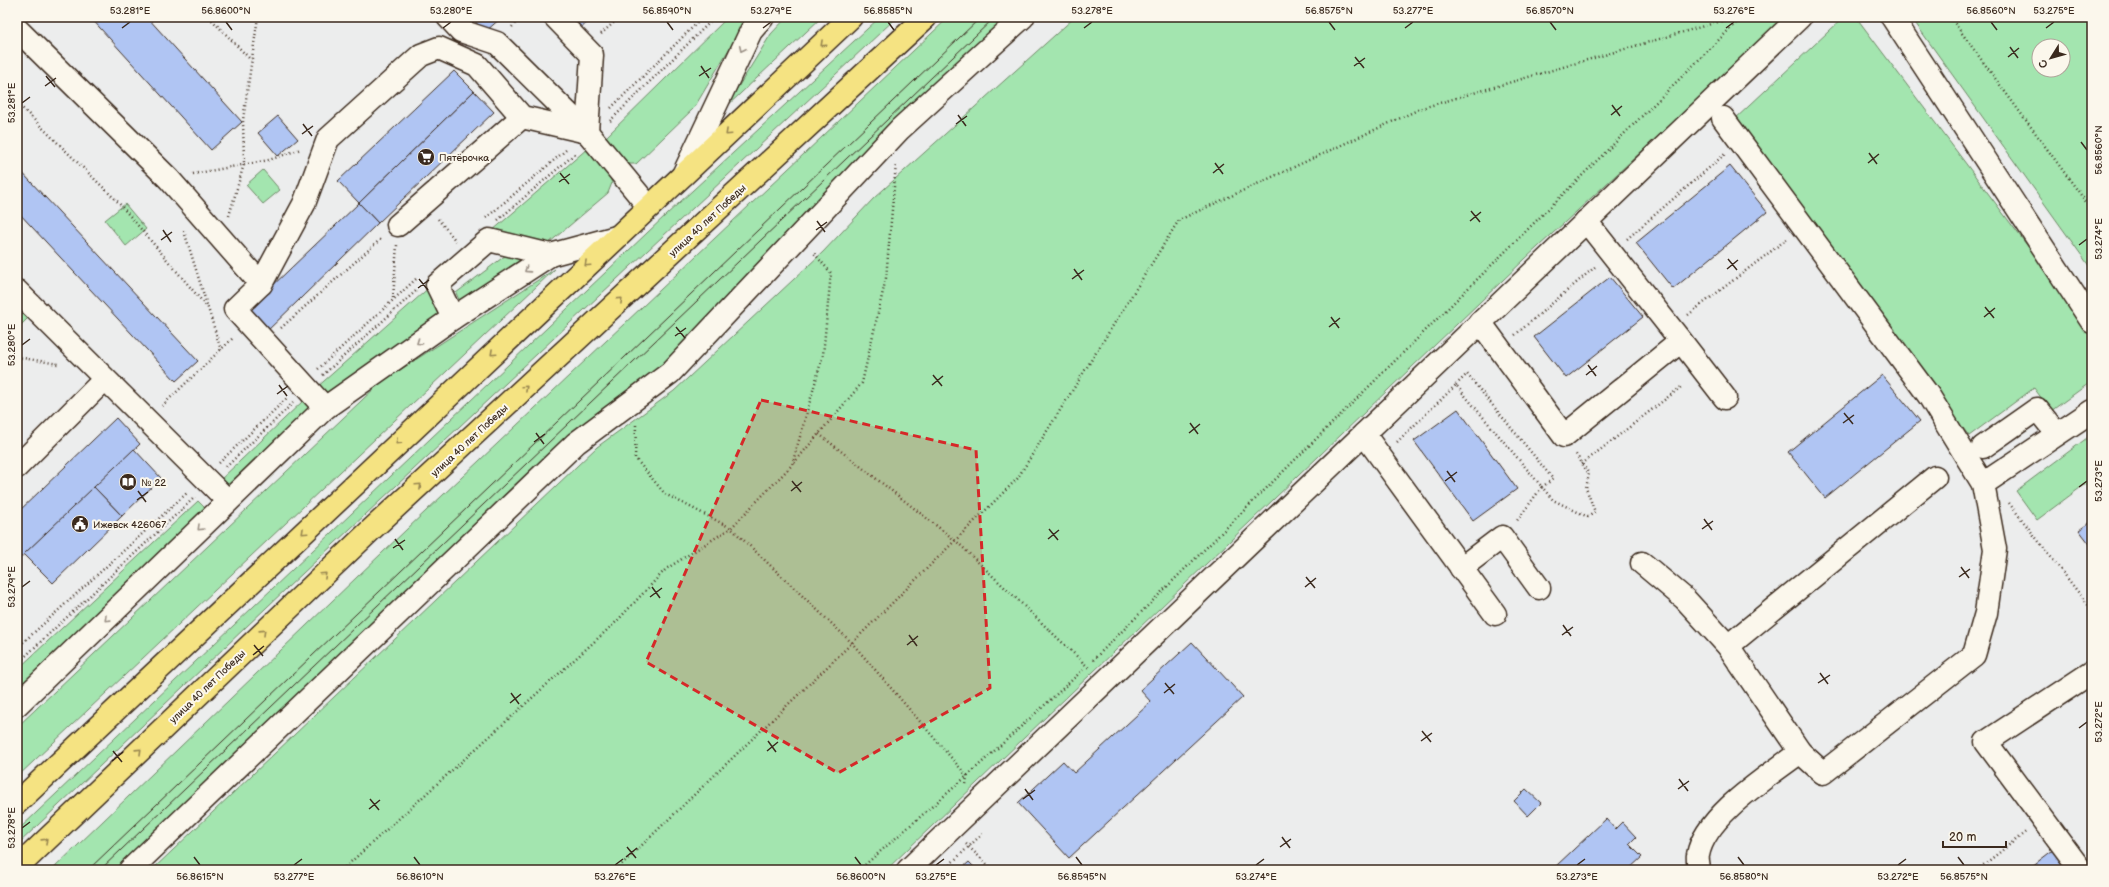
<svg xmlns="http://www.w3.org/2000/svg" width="2109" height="887" viewBox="0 0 2109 887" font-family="'Balsamiq Sans',sans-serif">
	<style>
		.green { fill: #a3e5af; stroke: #6f8866; fill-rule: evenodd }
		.building { fill: #b0c5f3; stroke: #3b2a1e }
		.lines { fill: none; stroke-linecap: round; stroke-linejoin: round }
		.minor-casing { stroke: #3b2a1e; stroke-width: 25 }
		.major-casing { stroke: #3b2a1e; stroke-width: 25 }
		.path { stroke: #3b2a1e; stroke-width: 2.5; stroke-dasharray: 1 3; stroke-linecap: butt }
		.minor { stroke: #fbf7ec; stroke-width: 22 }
		.major { stroke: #f5e382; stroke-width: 22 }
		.tram { stroke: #3b2a1e; stroke-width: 1 }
		.oneway { stroke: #988650 }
		.oneway2 { stroke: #9b9085 }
		.marked { fill: #d62828; fill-opacity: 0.2; stroke: #d62828; stroke-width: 3; stroke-dasharray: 8 5; stroke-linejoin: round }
		.ticks { fill: none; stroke: #3b2a1e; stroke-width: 1.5 }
		.labels { text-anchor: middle; stroke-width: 4; stroke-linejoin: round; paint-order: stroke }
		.poi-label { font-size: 10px; fill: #3b2a1e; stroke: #fbf7ec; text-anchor: start }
		.street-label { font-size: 10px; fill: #3b2a1e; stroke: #fbf7ec }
		.neatline { fill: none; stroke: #3b2a1e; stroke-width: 1.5 }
		.ticks-label { font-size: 10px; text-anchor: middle; fill: #3b2a1e }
	</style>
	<rect width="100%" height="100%" fill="#eceded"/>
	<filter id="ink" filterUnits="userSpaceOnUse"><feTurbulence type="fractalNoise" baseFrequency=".025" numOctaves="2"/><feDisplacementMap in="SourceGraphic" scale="8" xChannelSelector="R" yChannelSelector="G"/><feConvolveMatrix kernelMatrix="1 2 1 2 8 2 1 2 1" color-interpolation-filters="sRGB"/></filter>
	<g filter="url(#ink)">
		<!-- green -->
		<g class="green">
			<polygon points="728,17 748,17 694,108 636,164 625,164 603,140"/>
			<polygon points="787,17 822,17 725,108 771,34"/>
			<polygon points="880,17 897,17 287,588 17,845 17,831 666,215"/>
			<polygon points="949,17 1019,17 806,239 215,777 117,870 52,870 407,529"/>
			<polygon points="1075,17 1787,17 1525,259 886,870 152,870 597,447 674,391 823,252 874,198"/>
			<polygon points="1844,17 1856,17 2092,332 2092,381 2051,411 2034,388 1969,436 1734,120"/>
			<path d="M1911,17H2092V270ZM2039,46H2063V70H2039Z"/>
			<polygon points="588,148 608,173 612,183 608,193 549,243 492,231"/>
			<polygon points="263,170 280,190 263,204 246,185"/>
			<polygon points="125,204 146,229 126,246 105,220"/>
			<polygon points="510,252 531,258 462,306 456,293"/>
			<polygon points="555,269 17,777 17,727 380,383"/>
			<polygon points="432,285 443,317 326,401 315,389"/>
			<polygon points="17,306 28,318 17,329"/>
			<polygon points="305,399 315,410 229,491 219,481"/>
			<polygon points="2091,435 2092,479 2037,520 2016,491"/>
			<polygon points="198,501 209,512 17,695 17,670"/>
		</g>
		<!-- building -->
		<g class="building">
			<polygon points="90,17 147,17 242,122 211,150"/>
			<polygon points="471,17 502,17 485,32"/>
			<polygon points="562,17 593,17 577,32"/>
			<polygon points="454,71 474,91 359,203 338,181"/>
			<polygon points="474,91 494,112 378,223 359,203"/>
			<polygon points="278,116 298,139 278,156 258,133"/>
			<polygon points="1730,166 1767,212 1673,289 1636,243"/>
			<polygon points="17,167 198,361 176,381 17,211"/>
			<polygon points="359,203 378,223 263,335 243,314"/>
			<polygon points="1610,277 1643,317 1566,378 1534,337"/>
			<polygon points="1882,375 1920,421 1825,498 1788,452"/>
			<polygon points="1458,409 1517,489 1473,521 1414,441"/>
			<polygon points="116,418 140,444 17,561 17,513"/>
			<polygon points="134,449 161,478 122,516 94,487"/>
			<polygon points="94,487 122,516 53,583 24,554"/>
			<polygon points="2092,521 2092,547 2079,530"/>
			<polygon points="1192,642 1243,697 1069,858 1018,803 1063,761 1074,773 1151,702 1140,690"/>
			<polygon points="1526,789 1541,803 1528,816 1514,801"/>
			<polygon points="1606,819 1615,829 1622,822 1636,837 1629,844 1642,857 1628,870 1559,870 1556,866"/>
			<polygon points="2053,850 2068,870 2027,870"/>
			<polygon points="969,862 977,870 960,870"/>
		</g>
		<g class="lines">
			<defs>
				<g id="minor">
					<polyline points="448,17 461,31 497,43 587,132 649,207"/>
					<polyline points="1892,17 2092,322"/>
					<polyline points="17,29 169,179 261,284"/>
					<polyline points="1723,118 1929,396 1983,484 1995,549 1986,613 1974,655 1823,773 1800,752"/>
					<polyline points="683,175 751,31 763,17"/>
					<polyline points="1586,221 1681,341"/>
					<polyline points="398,225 522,117"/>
					<polyline points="17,291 228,501"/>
					<polyline points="453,318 437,285 489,240 550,255"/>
					<polyline points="1480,322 1564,436 1681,341 1725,398"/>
					<polyline points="325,408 235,309 261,284 304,204 328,139 421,55 439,48 477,65 522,117 587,132 592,55 555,17"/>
					<polyline points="1364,434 1495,614"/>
					<polyline points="1983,447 2037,409 2057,434"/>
					<polyline points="17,467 105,379"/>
					<polyline points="1983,484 2092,411"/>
					<path d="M1642,563L1685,599L1728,646L1800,752C1769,776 1705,815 1698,855C1697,859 1699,865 1699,870"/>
					<polyline points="1461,568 1502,537 1539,588"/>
					<polyline points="1728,646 1935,477"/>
					<polyline points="17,705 325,408 453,318 550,255 616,237"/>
					<polyline points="130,870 576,443 670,373 900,129 1023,17"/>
					<polyline points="908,870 1800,17"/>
					<polyline points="2081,870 1986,742 2092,672"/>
				</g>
				<g id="major">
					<polyline points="17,803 851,17"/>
					<polyline points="17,868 372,529 926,17"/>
				</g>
			</defs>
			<!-- minor casing -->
			<use href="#minor" class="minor-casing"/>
			<!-- major casing -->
			<use href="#major" class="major-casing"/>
			<!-- path -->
			<g class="path">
				<polyline points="209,17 251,60"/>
				<polyline points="1950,17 2092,210"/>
				<polyline points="512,27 521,17"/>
				<polyline points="601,34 620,17"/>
				<polyline points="17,103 118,202 207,307"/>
				<polyline points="611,108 703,17"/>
				<polyline points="610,121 715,17"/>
				<polyline points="193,174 269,160 301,149"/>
				<polyline points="229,216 244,164 243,120 258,17"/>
				<polyline points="486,218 566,150"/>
				<polyline points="438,219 456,241"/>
				<polyline points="498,220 576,153"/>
				<polyline points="184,231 221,350"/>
				<polyline points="1627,239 1725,154"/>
				<polyline points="393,298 397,245"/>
				<polyline points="1688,315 1787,239"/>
				<polyline points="281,328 382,238"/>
				<polyline points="1515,335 1595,267"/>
				<polyline points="17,357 58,364"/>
				<polyline points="318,369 416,279"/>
				<polyline points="323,375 417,290"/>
				<polyline points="1456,385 1467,374 1553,479 1542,487 1553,500 1588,517 1595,512 1586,488 1589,474 1575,453"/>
				<polyline points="162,406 233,338"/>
				<polyline points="636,425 635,458 665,494 731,528 852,643 967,776 966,785"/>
				<polyline points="819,434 956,541 1089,668"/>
				<polyline points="1397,442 1456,385 1542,487 1516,522"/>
				<polyline points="219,463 287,398"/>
				<polyline points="794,463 862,383 886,278 896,164"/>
				<polyline points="1582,464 1681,387"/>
				<polyline points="226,467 293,403"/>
				<polyline points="2009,503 2092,610"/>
				<polyline points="17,648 188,492"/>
				<polyline points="1093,660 1742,17"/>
				<polyline points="17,664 195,497"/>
				<polyline points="966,844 993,870"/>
				<polyline points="342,870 616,622 666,569 731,528 792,465 823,355 831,273 813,252"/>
				<polyline points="616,870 852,643 1017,479 1179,220 1422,108 1735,17"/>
				<polyline points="859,870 967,776 1083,670"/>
				<polyline points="944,870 982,834"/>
				<polyline points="1977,870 2027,831"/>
			</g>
			<!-- minor -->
			<use href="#minor" class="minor"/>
			<!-- major -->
			<use href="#major" class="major"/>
			<!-- tram -->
			<g class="tram">
				<polyline points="88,870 981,17"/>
				<polyline points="100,870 995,17"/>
			</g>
		</g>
		<!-- one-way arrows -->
		<defs><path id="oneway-chevron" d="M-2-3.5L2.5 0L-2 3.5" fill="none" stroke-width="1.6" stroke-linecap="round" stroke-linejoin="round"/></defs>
		<g class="oneway">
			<use href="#oneway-chevron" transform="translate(823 44) rotate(137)"/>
			<use href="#oneway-chevron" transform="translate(728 133) rotate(137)"/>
			<use href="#oneway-chevron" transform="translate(587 264) rotate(137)"/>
			<use href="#oneway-chevron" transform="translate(620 300) rotate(-43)"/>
			<use href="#oneway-chevron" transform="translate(493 353) rotate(137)"/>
			<use href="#oneway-chevron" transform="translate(525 388) rotate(-43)"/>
			<use href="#oneway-chevron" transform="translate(398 442) rotate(137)"/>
			<use href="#oneway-chevron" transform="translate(419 486) rotate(-43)"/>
			<use href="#oneway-chevron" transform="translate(304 532) rotate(137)"/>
			<use href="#oneway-chevron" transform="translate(324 575) rotate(-43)"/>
			<use href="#oneway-chevron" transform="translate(263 632) rotate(-44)"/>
			<use href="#oneway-chevron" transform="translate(139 751) rotate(-44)"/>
			<use href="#oneway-chevron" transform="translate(45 841) rotate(-44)"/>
		</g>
		<g class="oneway2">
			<use href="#oneway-chevron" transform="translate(742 49) rotate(115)"/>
			<use href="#oneway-chevron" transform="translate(527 270) rotate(147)"/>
			<use href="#oneway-chevron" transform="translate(419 342) rotate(145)"/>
			<use href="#oneway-chevron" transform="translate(200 528) rotate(136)"/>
			<use href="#oneway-chevron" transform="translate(107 619) rotate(136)"/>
		</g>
	</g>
	<!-- marked area -->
	<path class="marked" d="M761,400L976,450L990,688L838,773L646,662Z"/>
	<!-- ticks -->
	<path class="ticks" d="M226,22L232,30M667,22L673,30M888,22L894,30M1329,22L1335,30M1550,22L1556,30M1991,22L1997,30M122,28L130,22M443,28L451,22M763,28L771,22M1084,28L1092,22M1405,28L1413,22M1726,28L1734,22M2046,28L2054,22M2010,47L2018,58M1355,57L1364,68M2008,57L2019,48M701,66L709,78M1354,66L1365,58M46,76L55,87M699,76L711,68M45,86L56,78M22,103L30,97M1612,105L1620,116M958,115L966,126M1611,115L1622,106M303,124L312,136M956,124L967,116M302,134L313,126M2081,142L2087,150M1869,153L1877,164M1215,163L1223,174M1868,163L1879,154M560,173L569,184M1213,173L1224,164M559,182L570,174M1471,211L1480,222M817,221L825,232M1470,221L1481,212M163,230L171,242M816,230L827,222M161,240L172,232M2079,245L2087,239M1728,259L1737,270M1074,269L1082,280M1727,269L1738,260M419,279L428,290M1072,279L1084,270M418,288L429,280M1985,307L1994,318M1331,317L1339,328M1984,317L1995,308M676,327L685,338M1329,327L1340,318M675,336L686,328M22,345L30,339M1588,365L1596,376M933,375L942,386M1586,375L1597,366M279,385L287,396M932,385L943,376M277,394L288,386M1844,413L1853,424M1190,423L1198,434M1843,423L1854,415M536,433L544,444M1189,433L1200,424M534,442L545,434M1447,471L1455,482M792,481L801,492M1445,481L1457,472M2079,487L2087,481M138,491L146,502M791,491L802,482M137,500L148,492M1704,519L1712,530M1049,529L1058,540M1702,529L1713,521M395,539L403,550M1048,539L1059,530M393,548L405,540M1961,567L1969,578M1306,577L1315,588M1959,577L1970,569M22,587L30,581M652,587L660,598M1305,587L1316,578M650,597L662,588M1563,625L1571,636M909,635L917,646M1562,635L1573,627M254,645L263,656M907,645L918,636M253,655L264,646M1820,673L1828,684M1165,683L1174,694M1818,683L1830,675M511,693L519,704M1164,693L1175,684M510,703L521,694M2079,728L2087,722M1422,731L1431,742M768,741L776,752M1421,741L1432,733M113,751L122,762M767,751L778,742M112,761L123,752M1679,779L1688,791M1025,789L1033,800M1678,789L1689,781M370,799L379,810M1023,799L1035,790M369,809L380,800M22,828L30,822M1282,837L1290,848M627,847L636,858M1280,847L1291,839M194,857L200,865M414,857L420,865M626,857L637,848M855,857L861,865M1076,857L1082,865M1738,857L1744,865M1958,857L1964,865M294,865L302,859M615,865L623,859M936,865L944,859M1256,865L1264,859M1577,865L1585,859M1898,865L1906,859"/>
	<!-- icons -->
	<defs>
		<symbol id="supermarket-disc" viewBox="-11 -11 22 22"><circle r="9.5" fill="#3b2a1e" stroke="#fbf7ec"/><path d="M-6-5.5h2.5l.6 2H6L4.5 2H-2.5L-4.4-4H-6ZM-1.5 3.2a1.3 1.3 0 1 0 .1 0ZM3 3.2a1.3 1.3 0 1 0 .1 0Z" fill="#fff"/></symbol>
		<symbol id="library-disc" viewBox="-11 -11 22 22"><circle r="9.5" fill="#3b2a1e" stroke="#fbf7ec"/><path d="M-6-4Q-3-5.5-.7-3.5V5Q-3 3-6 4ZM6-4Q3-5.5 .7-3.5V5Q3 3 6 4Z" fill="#fff"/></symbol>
		<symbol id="civic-disc" viewBox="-11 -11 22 22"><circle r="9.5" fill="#3b2a1e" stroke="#fbf7ec"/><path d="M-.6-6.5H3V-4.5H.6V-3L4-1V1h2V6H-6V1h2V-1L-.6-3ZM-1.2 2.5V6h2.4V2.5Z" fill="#fff"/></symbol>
	</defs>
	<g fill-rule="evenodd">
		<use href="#supermarket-disc" x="416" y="147" width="20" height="20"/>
		<use href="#library-disc" x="118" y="472" width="20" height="20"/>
		<use href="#civic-disc" x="70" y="514" width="20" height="20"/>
	</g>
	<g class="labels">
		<!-- poi labels -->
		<g class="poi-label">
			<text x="439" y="161">Пятёрочка</text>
			<text x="141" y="486">№ 22</text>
			<text x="93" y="528">Ижевск 426067</text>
		</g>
		<!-- street labels -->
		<g class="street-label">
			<text transform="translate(707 220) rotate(-43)" y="4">улица 40 лет Победы</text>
			<text transform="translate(469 440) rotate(-43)" y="4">улица 40 лет Победы</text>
			<text transform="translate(207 686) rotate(-44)" y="4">улица 40 лет Победы</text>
		</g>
	</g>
	<!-- margin -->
	<rect width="2109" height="887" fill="none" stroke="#fbf7ec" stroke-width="44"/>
	<!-- north arrow -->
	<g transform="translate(2051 58) rotate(233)"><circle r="19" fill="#fbf7ec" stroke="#aea59a"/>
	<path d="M0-3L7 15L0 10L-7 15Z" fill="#3b2a1e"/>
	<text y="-6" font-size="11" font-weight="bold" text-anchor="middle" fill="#3b2a1e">С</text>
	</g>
	<!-- scale -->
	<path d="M1943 841v6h63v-6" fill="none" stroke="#3b2a1e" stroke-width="2"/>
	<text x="1949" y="841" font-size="12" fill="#3b2a1e" stroke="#fbf7ec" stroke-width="3" paint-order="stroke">20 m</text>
	<rect x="22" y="22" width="2065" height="843" class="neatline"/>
	<g class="ticks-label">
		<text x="130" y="14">53.281°E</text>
		<text x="226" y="14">56.8600°N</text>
		<text x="451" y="14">53.280°E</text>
		<text x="667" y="14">56.8590°N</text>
		<text x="771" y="14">53.279°E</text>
		<text x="888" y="14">56.8585°N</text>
		<text x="1092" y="14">53.278°E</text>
		<text x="1329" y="14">56.8575°N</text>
		<text x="1413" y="14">53.277°E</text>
		<text x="1550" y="14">56.8570°N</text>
		<text x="1734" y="14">53.276°E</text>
		<text x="1991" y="14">56.8560°N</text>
		<text x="2054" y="14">53.275°E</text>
		<text transform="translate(11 103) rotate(-90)" y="4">53.281°E</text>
		<text transform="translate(2098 150) rotate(-90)" y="4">56.8560°N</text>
		<text transform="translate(2098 239) rotate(-90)" y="4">53.274°E</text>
		<text transform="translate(11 345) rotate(-90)" y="4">53.280°E</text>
		<text transform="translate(2098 481) rotate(-90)" y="4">53.273°E</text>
		<text transform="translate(11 587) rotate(-90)" y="4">53.279°E</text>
		<text transform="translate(2098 722) rotate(-90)" y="4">53.272°E</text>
		<text transform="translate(11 828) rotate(-90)" y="4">53.278°E</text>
		<text x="200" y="880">56.8615°N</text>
		<text x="294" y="880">53.277°E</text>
		<text x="420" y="880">56.8610°N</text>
		<text x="615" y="880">53.276°E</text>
		<text x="861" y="880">56.8600°N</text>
		<text x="936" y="880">53.275°E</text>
		<text x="1082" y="880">56.8595°N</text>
		<text x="1256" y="880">53.274°E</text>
		<text x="1577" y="880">53.273°E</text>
		<text x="1744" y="880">56.8580°N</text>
		<text x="1898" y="880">53.272°E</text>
		<text x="1964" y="880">56.8575°N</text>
	</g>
</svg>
